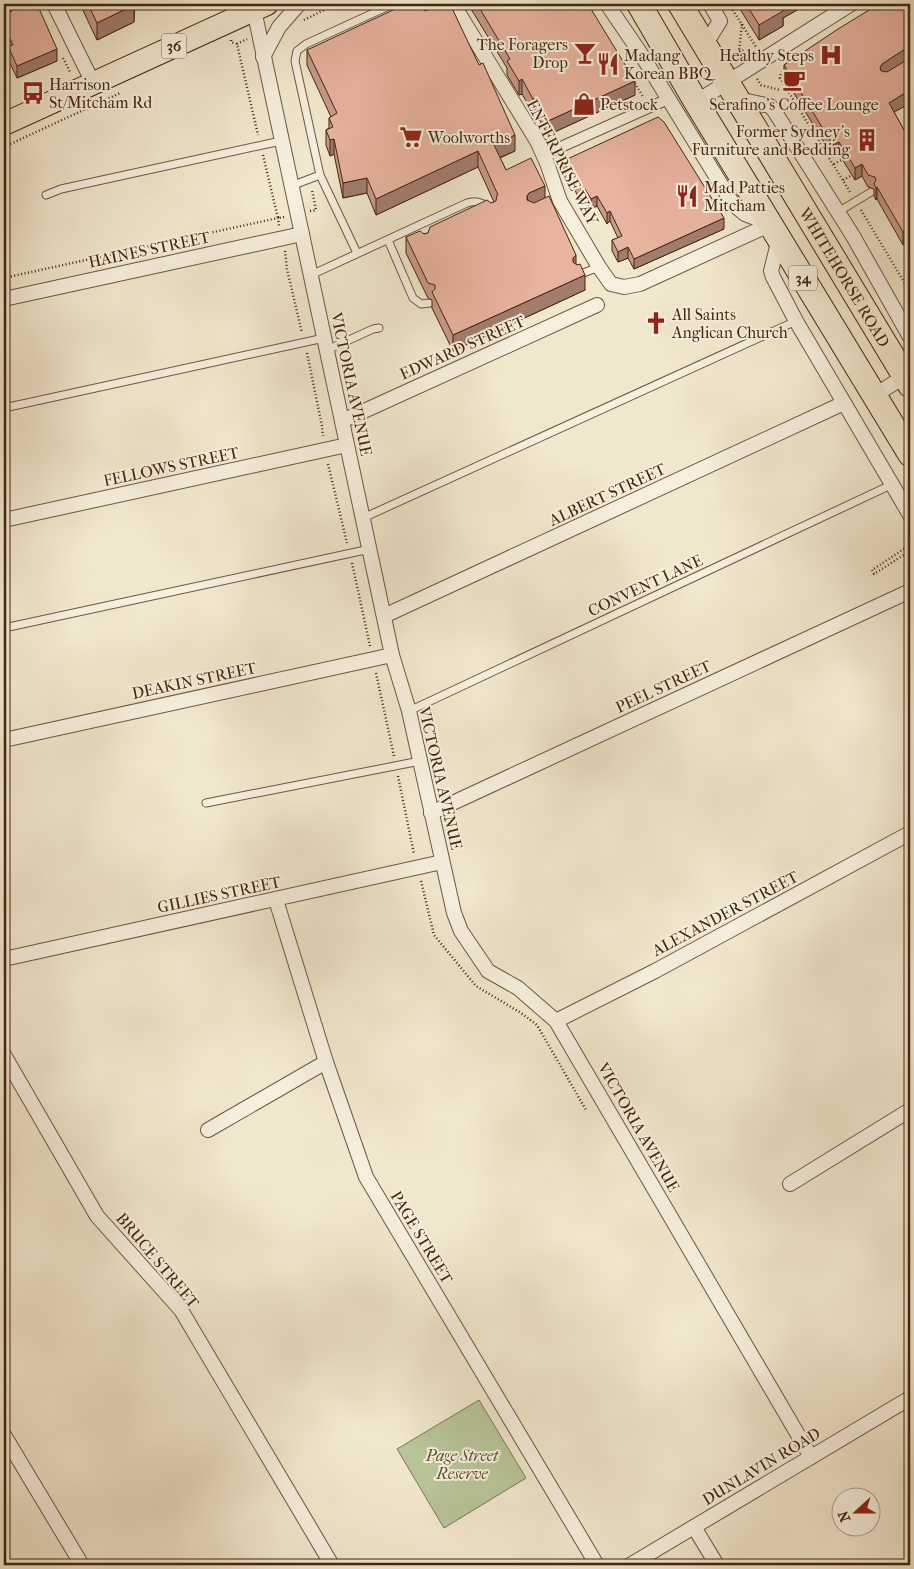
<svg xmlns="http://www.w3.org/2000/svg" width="914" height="1569" viewBox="0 0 914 1569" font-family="'IM FELL French Canon',serif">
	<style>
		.green { fill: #b8c599; stroke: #7e7554 }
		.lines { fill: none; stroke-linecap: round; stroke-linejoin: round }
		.service-casing { stroke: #6e563e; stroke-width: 9 }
		.pedestrian-casing { stroke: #6e563e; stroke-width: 12 }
		.minor-casing { stroke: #6e563e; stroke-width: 16 }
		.primary-casing { stroke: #43250e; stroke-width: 24 }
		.trunk-casing { stroke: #43250e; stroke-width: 26 }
		.path { stroke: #43250e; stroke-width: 2.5; stroke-dasharray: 1 2.5; stroke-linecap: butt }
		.service { stroke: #f6efde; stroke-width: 7 }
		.pedestrian { stroke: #f6efde; stroke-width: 10 }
		.minor { stroke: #f6efde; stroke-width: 14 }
		.primary { stroke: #f1e7cd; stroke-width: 22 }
		.trunk { stroke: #f1e7cd; stroke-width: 24 }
		.wall { fill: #c89a89; stroke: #43250e }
		.shaded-wall { fill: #a27d6f; stroke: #43250e }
		.building { fill: #e8b39f; stroke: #43250e }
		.labels { text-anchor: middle; stroke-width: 4; stroke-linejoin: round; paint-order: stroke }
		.shield { fill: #f6efde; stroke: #79624c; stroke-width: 1 }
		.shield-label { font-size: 15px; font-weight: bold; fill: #43250e }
		.poi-label { font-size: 16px; fill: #43250e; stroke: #f6efde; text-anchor: start }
		.street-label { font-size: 16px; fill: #43250e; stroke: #f6efde }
		.park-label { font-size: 16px; font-style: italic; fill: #604d31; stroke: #f6efde }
	</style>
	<rect width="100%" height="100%" fill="#f1e7cd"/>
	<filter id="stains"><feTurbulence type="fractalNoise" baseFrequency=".004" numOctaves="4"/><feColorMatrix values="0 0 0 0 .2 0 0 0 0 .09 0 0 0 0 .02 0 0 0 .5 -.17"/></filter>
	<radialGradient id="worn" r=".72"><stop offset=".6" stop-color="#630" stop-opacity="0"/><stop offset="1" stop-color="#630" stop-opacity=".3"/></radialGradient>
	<!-- green -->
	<polygon class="green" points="479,1400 526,1478 444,1528 397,1449"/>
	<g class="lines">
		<defs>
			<g id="service">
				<polyline points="4,6 9,4"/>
				<polyline points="291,186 320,175"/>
				<polyline points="46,195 61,189 281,141"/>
				<polyline points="838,212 871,192"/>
				<polyline points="388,240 413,298 421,304 430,303"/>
				<polyline points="357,253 320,175 295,61 297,51 306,44 393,4"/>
				<path d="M311,275L467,203C475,200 482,202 489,208"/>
				<polyline points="578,275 599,267"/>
				<polyline points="327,350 373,329 379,328"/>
				<polyline points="4,408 324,338"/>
				<polyline points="363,518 796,321"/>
				<polyline points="4,628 370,549"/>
				<polyline points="409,711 893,484"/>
				<polyline points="206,803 420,761"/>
			</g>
			<polyline id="pedestrian" points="543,155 668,99"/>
			<g id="minor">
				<polyline points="54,4 93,83"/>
				<polyline points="453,4 537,141 547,163 560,201 599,267 611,284 624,287 640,284 771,224"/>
				<polyline points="607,4 641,54 733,204 745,214 768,223"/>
				<polyline points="254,10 392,655 409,711 454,913 461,931 488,971 518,988 556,1021 811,1457"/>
				<polyline points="705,45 720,21 710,4"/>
				<polyline points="263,57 279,27 299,4"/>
				<polyline points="738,99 770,106 775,112 853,236 910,337"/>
				<polyline points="696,102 851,4"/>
				<polyline points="779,239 771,271 773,277 796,321 910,515"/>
				<polyline points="4,299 302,234"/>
				<polyline points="875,395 910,373"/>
				<polyline points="342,421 597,305"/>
				<polyline points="4,520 347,445"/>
				<polyline points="384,616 844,403"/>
				<polyline points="4,740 392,655"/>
				<polyline points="431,813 910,591"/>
				<polyline points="276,900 326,1062 366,1177 597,1565"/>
				<polyline points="4,959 442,862"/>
				<polyline points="556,1021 655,971 910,833"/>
				<polyline points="4,1055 97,1216 181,1310 332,1565"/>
				<polyline points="208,1130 326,1062"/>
				<polyline points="790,1184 910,1110"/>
				<polyline points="4,1435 82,1565"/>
				<polyline points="694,1527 717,1565"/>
				<polyline points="630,1565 910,1398"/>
			</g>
			<polyline id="primary" points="4,124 267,4"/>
			<g id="trunk">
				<polyline points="639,4 696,102 910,454"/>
				<path id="s1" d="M680,4L910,385"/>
			</g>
		</defs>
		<!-- service casing -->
		<use href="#service" class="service-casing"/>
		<!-- pedestrian casing -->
		<use href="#pedestrian" class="pedestrian-casing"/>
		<!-- minor casing -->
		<use href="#minor" class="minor-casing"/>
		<!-- primary casing -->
		<use href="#primary" class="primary-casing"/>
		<!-- trunk casing -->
		<use href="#trunk" class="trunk-casing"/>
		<!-- path -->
		<g class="path">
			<polyline points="729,4 756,47"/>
			<polyline points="304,20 324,10 331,4"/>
			<polyline points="742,24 739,51 743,57"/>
			<polyline points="231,40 231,42 237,44 258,135"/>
			<polyline points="237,44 247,39"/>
			<polyline points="739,51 750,50"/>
			<polyline points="63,58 70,72"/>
			<polyline points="786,70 781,73 780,78 850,192"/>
			<polyline points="757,79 761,85 787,92"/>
			<polyline points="633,80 643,97"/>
			<polyline points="4,147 120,93"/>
			<polyline points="263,155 278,218 285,217"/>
			<polyline points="834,164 843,159"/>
			<polyline points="843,180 852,175"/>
			<polyline points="861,210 910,292"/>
			<polyline points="310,211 316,210 312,190"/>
			<polyline points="285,251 287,269 302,333"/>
			<polyline points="4,278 278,218 279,226"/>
			<polyline points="307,353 322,426 323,436"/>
			<polyline points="328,464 347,543"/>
			<polyline points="910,545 872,570 874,574 910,551"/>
			<polyline points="352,563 370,646"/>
			<polyline points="376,673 394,756"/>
			<polyline points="398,776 414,854"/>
			<polyline points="421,881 434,935 476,986 521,1013 537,1025 586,1110"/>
		</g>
		<!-- service -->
		<use href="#service" class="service"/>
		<!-- pedestrian -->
		<use href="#pedestrian" class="pedestrian"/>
		<!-- minor -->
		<use href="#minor" class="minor"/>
		<!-- primary -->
		<use href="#primary" class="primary"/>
		<!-- trunk -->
		<use href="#trunk" class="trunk"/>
	</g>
	<!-- wall -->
	<g class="wall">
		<polygon points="80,4 135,4 134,22 97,40"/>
		<polygon points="468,4 588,4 635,95 548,135 535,112 533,113 522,94 519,95 507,75 507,68"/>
		<polygon points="737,4 816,4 806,10 804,6 783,18 783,26 759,40"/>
		<polygon points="910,4 910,114 905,106 894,112 910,141 903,245 877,199 876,200 874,196 874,189 868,187 862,176 855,180 839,154 833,157 784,77 784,65"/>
		<polygon points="10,7 57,61 17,78 8,59 8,48 4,38 4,15 10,12"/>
		<polygon points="413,10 425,11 515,151 500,158 506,170 545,198 576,264 585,290 453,351 432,308 432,300 428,298 406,253 406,237 428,233 491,203 494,202 478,167 376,215 367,193 343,198 334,154 330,156 326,145 326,130 329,128 329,118 331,117 307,65 307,50"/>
		<polygon points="563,161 724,229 634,269 628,258 618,262 612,251 612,240 618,238 610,221 607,224 597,206 591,209 585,199 581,201 563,171"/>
	</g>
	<!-- shaded-wall -->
	<g class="shaded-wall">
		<polygon points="782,4 804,4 804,6 783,18 783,26 759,40 759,25"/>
		<polygon points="806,4 816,4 806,10"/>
		<polygon points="134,5 134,22 97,40 97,23"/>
		<polygon points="908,47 908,59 882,76 880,68 882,64"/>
		<polygon points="57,49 57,61 17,78 17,66"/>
		<polygon points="522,79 522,94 519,95 519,81"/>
		<polygon points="635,81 635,95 548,135 548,121"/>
		<polygon points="905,93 905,106 889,115 889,103"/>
		<polygon points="535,98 535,112 533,113 533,99"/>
		<polygon points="515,135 515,151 494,160 494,145"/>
		<polygon points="334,139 334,154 330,156 330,140"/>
		<polygon points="839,142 839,154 833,157 833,145"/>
		<polygon points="478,151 478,167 376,215 376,199"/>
		<polygon points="862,164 862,176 855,180 855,168"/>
		<polygon points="367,178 367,193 343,198 343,183"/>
		<polygon points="545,186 545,202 529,208 527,196 529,193"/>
		<polygon points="877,187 877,199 876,200 876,188"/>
		<polygon points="585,189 585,199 581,201 581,190"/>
		<polygon points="597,196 597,206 591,209 591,199"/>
		<polygon points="610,211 610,221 607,224 607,213"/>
		<polygon points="724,218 724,229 634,269 634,259"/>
		<polygon points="910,228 910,240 903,245 903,232"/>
		<polygon points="628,247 628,258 618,262 618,252"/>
		<polygon points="576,255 576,270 573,274 573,258"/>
		<polygon points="585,275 585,290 453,351 453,335"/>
	</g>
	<!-- building -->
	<g class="building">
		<polygon points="17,4 37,4 57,49 17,66 8,46 13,45 4,26 4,15 12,11 10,7"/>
		<polygon points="88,4 134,4 134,5 97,23"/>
		<polygon points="406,4 410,4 413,10 422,5 425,11 441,4 450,4 479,65 483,63 515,135 494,145 506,170 531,158 545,186 529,193 527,196 527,200 534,203 549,196 576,255 573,258 573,262 577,265 580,264 585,275 453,335 432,292 435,289 435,285 428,283 406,237 420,231 424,234 428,233 430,227 487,200 491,203 496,201 497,195 498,195 478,151 376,199 367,178 343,183 334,139 330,140 326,130 333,127 329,118 337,113 307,50"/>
		<polygon points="477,4 588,4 635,81 548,121 535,98 533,99 522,79 519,81 507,61 510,59"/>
		<polygon points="746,4 782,4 780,5 783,11 759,25"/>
		<polygon points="879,4 910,4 910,47 908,47 882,64 880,68 881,71 887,72 910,58 910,102 905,93 889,103 910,141 910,228 903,232 877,187 876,188 874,184 876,180 875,177 868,175 862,164 855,168 839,142 833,145 784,65 838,29"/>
		<polygon points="658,117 664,122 724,218 634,259 628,247 618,252 612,240 622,236 610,211 607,213 597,196 591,199 585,189 581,190 563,161"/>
	</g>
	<!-- icons -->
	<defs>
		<symbol id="bar-bare" viewBox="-9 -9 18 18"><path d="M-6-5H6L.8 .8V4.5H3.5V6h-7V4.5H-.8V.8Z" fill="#8f2418" stroke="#f6efde" stroke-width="2.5" paint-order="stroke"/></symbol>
		<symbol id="hospital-bare" viewBox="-9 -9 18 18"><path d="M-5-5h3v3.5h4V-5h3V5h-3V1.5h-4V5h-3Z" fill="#8f2418" stroke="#f6efde" stroke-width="2.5" paint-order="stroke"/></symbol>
		<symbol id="restaurant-bare" viewBox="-9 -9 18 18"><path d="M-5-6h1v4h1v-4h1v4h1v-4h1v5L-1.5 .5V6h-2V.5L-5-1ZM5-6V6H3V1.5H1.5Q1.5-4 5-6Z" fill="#8f2418" stroke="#f6efde" stroke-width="2.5" paint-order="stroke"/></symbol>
		<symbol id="cafe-bare" viewBox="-9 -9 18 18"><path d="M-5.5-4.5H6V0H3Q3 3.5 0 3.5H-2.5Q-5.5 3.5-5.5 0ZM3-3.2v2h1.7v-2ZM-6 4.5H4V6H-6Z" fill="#8f2418" stroke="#f6efde" stroke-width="2.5" paint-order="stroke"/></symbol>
		<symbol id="bus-bare" viewBox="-9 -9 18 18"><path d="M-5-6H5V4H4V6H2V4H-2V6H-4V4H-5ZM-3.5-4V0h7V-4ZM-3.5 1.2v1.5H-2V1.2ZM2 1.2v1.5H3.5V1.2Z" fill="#8f2418" stroke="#f6efde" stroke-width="2.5" paint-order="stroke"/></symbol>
		<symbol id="shop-bare" viewBox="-9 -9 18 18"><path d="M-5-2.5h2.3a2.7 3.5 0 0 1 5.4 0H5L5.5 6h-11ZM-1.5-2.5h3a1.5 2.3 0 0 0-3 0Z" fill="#8f2418" stroke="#f6efde" stroke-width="2.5" paint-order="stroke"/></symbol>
		<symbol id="supermarket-bare" viewBox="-9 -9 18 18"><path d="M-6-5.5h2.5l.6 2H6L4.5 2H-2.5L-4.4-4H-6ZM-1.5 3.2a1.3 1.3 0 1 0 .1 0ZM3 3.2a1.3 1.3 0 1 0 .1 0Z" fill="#8f2418" stroke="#f6efde" stroke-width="2.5" paint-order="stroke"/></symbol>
		<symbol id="building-bare" viewBox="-9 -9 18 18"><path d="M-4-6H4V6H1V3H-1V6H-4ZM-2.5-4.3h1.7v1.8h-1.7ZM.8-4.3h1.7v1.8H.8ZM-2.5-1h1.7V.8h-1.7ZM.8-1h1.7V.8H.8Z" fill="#8f2418" stroke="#f6efde" stroke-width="2.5" paint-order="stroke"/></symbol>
		<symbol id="church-bare" viewBox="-9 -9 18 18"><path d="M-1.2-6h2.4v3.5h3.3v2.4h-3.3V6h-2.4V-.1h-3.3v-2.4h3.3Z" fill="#8f2418" stroke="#f6efde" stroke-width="2.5" paint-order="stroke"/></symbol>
	</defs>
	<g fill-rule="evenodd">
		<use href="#bar-bare" x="569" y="37" width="32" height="32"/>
		<use href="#hospital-bare" x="815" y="39" width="32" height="32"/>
		<use href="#restaurant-bare" x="592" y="48" width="32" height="32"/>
		<use href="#cafe-bare" x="778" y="64" width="32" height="32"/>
		<use href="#bus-bare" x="17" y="77" width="32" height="32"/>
		<use href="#shop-bare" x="568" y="88" width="32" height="32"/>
		<use href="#supermarket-bare" x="395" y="121" width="32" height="32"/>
		<use href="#building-bare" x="851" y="124" width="32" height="32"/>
		<use href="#restaurant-bare" x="671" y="180" width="32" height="32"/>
		<use href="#church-bare" x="640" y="307" width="32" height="32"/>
	</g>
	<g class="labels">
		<!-- shield labels -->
		<g class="shield">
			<rect x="161.5" y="33.5" width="25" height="25" rx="4"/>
			<rect x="789" y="265.5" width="28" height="25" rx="4"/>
		</g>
		<g class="shield-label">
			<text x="174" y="51">36</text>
			<text x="803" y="283">34</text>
		</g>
		<!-- poi labels -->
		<g class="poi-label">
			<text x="568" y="50" text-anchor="end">The Foragers<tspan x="568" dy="18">Drop</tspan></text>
			<text x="624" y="61">Madang<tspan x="624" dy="18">Korean BBQ</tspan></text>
			<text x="814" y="61" text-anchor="end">Healthy Steps</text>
			<text x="49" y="90">Harrison<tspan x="49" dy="18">St/Mitcham Rd</tspan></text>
			<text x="600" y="110">Petstock</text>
			<text x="794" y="110" text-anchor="middle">Serafino's Coffee Lounge</text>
			<text x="850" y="137" text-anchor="end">Former Sydney's<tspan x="850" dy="18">Furniture and Bedding</tspan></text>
			<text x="428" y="143">Woolworths</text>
			<text x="704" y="193">Mad Patties<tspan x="704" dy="18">Mitcham</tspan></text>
			<text x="672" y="320">All Saints<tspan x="672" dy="18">Anglican Church</tspan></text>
		</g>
		<!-- street labels -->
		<g class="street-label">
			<text transform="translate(563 162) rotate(63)" y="6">ENTERPRISE WAY</text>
			<text transform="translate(149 249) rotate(-12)" y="6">HAINES STREET</text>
			<text dy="6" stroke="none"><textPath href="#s1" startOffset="319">WHITEHORSE ROAD</textPath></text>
			<text transform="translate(462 347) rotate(-24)" y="6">EDWARD STREET</text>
			<text transform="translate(352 384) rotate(78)" y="6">VICTORIA AVENUE</text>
			<text transform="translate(171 466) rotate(-12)" y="6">FELLOWS STREET</text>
			<text transform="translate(607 494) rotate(-25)" y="6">ALBERT STREET</text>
			<text transform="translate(645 585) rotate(-25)" y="6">CONVENT LANE</text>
			<text transform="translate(194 680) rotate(-12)" y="6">DEAKIN STREET</text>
			<text transform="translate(663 686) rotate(-25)" y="6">PEEL STREET</text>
			<text transform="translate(441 778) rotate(77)" y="6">VICTORIA AVENUE</text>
			<text transform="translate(219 894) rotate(-12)" y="6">GILLIES STREET</text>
			<text transform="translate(725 913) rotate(-28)" y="6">ALEXANDER STREET</text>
			<text transform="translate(639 1127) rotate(60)" y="6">VICTORIA AVENUE</text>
			<text transform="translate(422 1237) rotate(59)" y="6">PAGE STREET</text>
			<text transform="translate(158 1260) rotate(50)" y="6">BRUCE STREET</text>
			<text transform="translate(761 1466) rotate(-31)" y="6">DUNLAVIN ROAD</text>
		</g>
		<!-- park labels -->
		<g class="park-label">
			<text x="462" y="1461">Page Street<tspan x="462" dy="18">Reserve</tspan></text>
		</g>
	</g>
	<!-- margin -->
	<rect width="914" height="1569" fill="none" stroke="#f1e7cd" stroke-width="20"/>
	<rect x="5" y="5" width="904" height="1559" fill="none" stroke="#43250e" stroke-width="2.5"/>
	<rect x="10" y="10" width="894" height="1549" fill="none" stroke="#43250e"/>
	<!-- north arrow -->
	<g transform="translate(856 1512) rotate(249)"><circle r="24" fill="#f6efde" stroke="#ae9e8b"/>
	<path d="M0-4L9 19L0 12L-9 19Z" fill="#8f2418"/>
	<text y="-8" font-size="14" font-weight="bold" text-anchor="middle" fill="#43250e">N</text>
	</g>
	<rect width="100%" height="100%" filter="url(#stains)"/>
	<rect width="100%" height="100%" fill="url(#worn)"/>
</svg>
